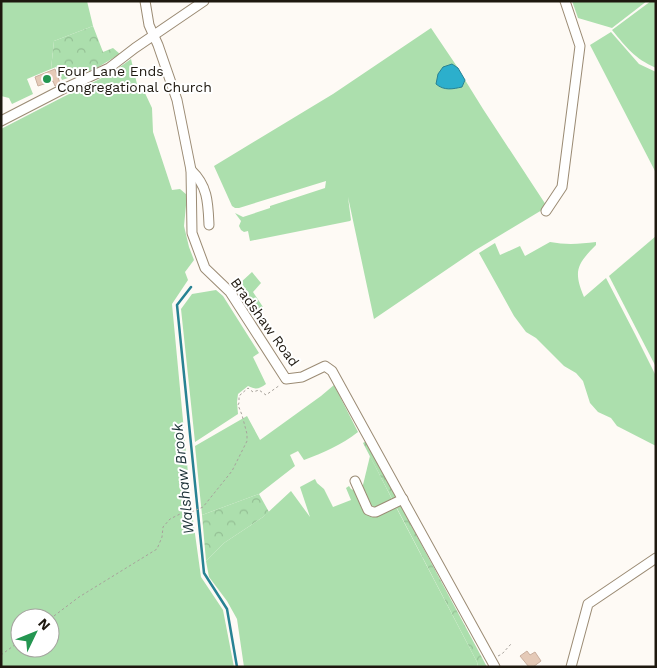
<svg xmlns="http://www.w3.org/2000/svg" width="657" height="668" viewBox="0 0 657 668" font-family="'Work Sans',sans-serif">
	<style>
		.green { fill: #acdfad; fill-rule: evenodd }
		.forest { fill: url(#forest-crowns) }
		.water { fill: #2cafcc; stroke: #288293 }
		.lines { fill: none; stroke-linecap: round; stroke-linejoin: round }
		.stream { stroke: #288293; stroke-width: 2.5 }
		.building { fill: #e5cab8; stroke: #caaf9e }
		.minor-casing { stroke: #9b8b74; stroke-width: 11 }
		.path { stroke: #a7a29b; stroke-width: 1; stroke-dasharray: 2.5 2.5; stroke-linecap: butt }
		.minor { stroke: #fff; stroke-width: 9 }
		.poi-dot { fill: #249651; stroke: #fff; stroke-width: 2 }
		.labels { text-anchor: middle; stroke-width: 4; stroke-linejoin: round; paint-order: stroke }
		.poi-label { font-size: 14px; fill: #1e180f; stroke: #fff; text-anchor: start }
		.street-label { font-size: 14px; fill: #1e180f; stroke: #fff }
		.water-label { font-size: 15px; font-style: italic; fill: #1a2f35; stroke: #fff }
	</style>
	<defs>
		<pattern id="forest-crowns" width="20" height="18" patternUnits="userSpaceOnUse" patternTransform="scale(1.25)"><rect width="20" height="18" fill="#acdfad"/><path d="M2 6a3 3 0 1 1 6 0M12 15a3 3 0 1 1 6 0" fill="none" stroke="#94bf94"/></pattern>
	</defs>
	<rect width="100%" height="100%" fill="#fefaf5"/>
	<!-- green -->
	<g class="green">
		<polygon points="1,1 87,1 93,26 54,41 51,69 27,79 33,94 12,104 9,98 1,96"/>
		<polygon points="572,1 647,1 612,28 578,18"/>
		<path d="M651,1H656V68C634,58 627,48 612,30Z"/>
		<polygon points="431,28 458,68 452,64 462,87 465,80 483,109 546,205 542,210 474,251 374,319 348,197 351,220 350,221 250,241 248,231 244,232 241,230 239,226 241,221 235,213 243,217 270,208 270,206 325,188 326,181 239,208 235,208 232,206 214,166 333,94"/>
		<polygon points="611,32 639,64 656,72 656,173 590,45"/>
		<path d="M131,59L137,84L144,91L152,108L153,132L172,190L180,189L187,195L184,226L189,247L194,260L185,272L188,280L172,304L191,505L201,577L223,610L234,667H1V129L63,97L110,74ZM20,618H50V648H20Z"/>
		<polygon points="656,236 656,367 609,276"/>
		<path d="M550,242C566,245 580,244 596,242V245C577,264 573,271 584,297L606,278L635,334L656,376V446L617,426L611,418L598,412L590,403L583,381L576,373L564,366L536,338L526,332L514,316L479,253L495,243L500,255L520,246L525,256Z"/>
		<polygon points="252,272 261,283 253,292 263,307 252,315 239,296 240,289 239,284"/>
		<path d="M216,290L223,296L259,353L253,357L266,384C259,389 256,390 248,386L238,394L237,402L238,414L195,442L181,309L192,294Z"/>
		<path d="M334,385L358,432C341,445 323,453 304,460L298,451L290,455L295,466L259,494L202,515L195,446L247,416L260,440L321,396Z"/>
		<polygon points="370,456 393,501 374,509 370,507 362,489"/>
		<polygon points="315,479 317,483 324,489 333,507 351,500 346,488 349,486 351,489 356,491 364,509 396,507 477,662 478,667 244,667 237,619 227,601 209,577 206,561 224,543 263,517 291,491 310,517 300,487"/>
	</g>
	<!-- forest -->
	<g class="forest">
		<polygon points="93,26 103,52 113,48 120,54 95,69 62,80 56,67 51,69 54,41"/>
		<polygon points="366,441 487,667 478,667 477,662 363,443"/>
		<polygon points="259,494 269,512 263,517 224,543 206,561 202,515"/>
	</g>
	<!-- water -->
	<path class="water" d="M452,64L458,68L465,80L462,87C453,89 444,91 436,84L438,74L443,67Z"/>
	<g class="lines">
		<!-- stream -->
		<polyline class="stream" points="191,287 177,305 204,573 227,609 237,667"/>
	</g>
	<!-- building -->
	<g class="building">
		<polygon points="55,69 60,83 55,86 53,81 38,86 35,77"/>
		<polygon points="527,651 530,655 535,652 541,661 533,667 529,667 520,656"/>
	</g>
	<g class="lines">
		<defs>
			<g id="minor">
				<polyline points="145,1 149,25 158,45 177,100 191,170 192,233 205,268 230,292 286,379 302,377 325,366 332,371 495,667"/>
				<polyline points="1,121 63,89 109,68 135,48 204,1"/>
				<path d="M191,170C208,186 208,203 209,225"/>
				<polyline points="546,211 562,187 580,46 565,1"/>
				<polyline points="355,481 368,510 373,512 376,512 403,499"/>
				<polyline points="571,667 588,604 656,558"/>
			</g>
		</defs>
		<!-- minor casing -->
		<use href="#minor" class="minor-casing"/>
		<!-- path -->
		<g class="path">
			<polyline points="50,619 79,597 157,549 162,537 163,527 170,519 182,513 187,514 203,507 232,471 247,441 247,434 242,415 238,405 239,403 239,396 248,388 253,392 259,390 266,395 280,385"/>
			<polyline points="1,655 20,641"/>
			<polyline points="498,656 502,654 511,644"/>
		</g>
		<!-- minor -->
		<use href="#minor" class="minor"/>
	</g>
	<!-- markers -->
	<circle class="poi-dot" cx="47" cy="79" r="5"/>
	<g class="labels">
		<!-- poi labels -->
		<g class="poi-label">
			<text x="57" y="76">Four Lane Ends<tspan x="57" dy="16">Congregational Church</tspan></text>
		</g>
		<!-- street labels -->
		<g class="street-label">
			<text transform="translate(265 322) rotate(54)" y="5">Bradshaw Road</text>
		</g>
		<!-- water labels -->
		<g class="water-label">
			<text transform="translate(183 479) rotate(-96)" y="5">Walshaw Brook</text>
		</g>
	</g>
	<!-- border -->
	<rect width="657" height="668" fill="none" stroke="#1e180f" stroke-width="5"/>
	<!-- north arrow -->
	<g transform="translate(35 633) rotate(47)"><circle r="24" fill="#ffffff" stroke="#a5a39f"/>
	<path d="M0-4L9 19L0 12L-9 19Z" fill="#249651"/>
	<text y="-8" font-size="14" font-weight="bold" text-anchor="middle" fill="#1e180f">N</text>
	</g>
</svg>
